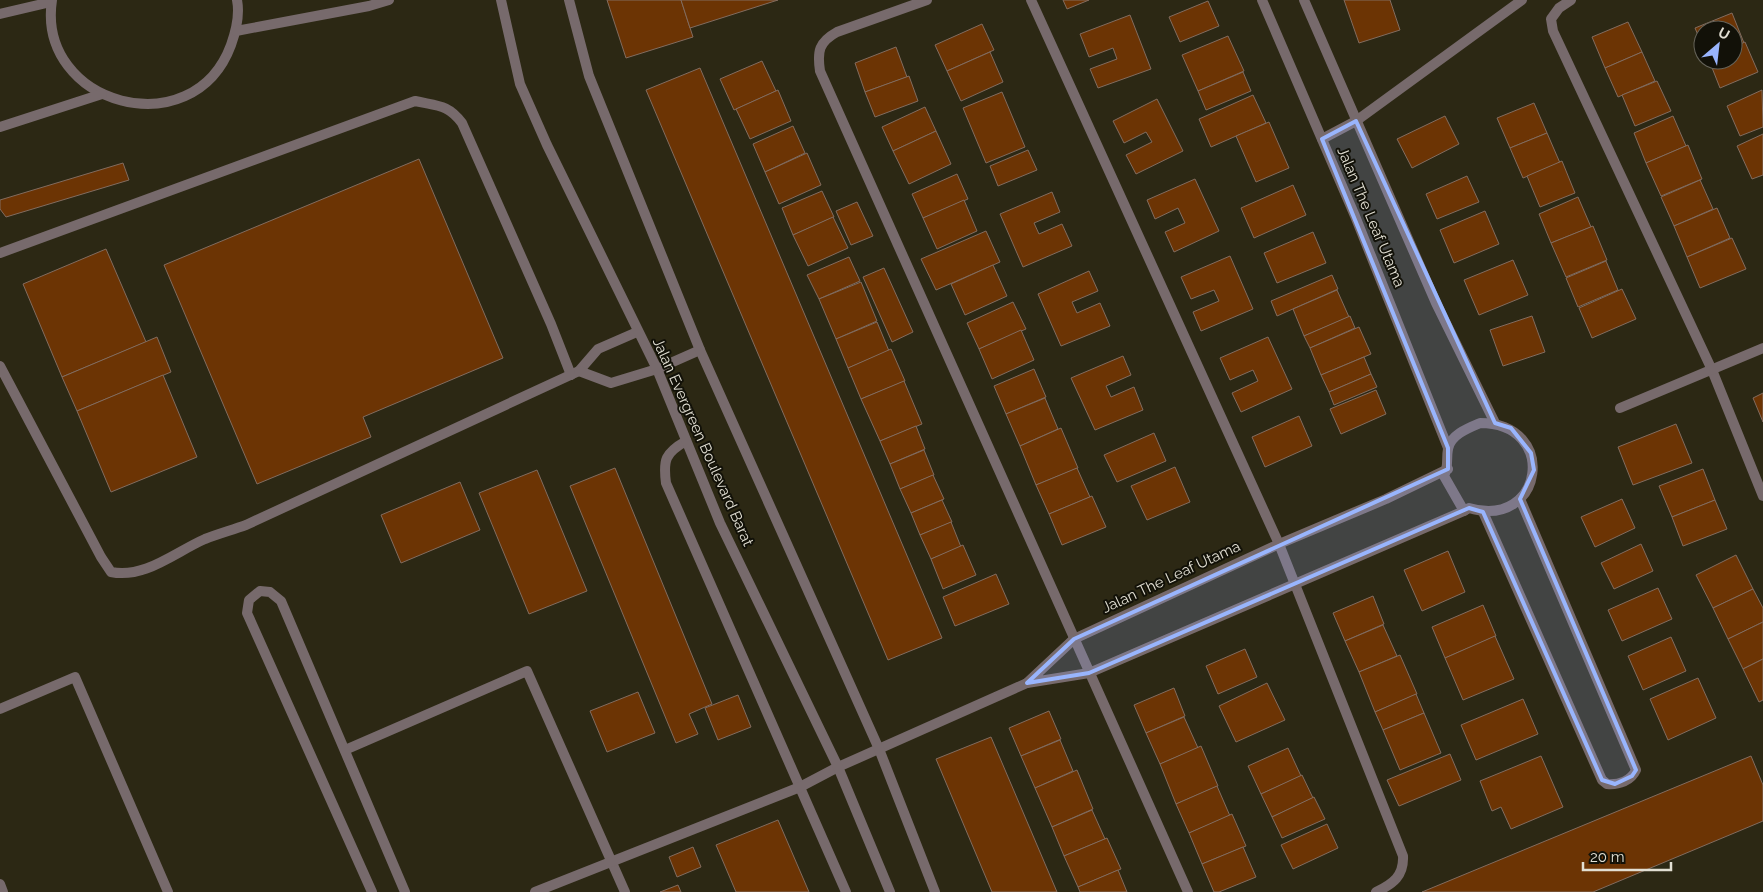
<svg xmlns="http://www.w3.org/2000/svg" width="1763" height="892" viewBox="0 0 1763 892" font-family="Raleway,sans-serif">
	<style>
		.building { fill: #6c3404; stroke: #826c5f }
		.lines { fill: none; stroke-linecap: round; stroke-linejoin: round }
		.service { stroke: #776a6c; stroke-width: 10 }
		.minor { stroke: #776a6c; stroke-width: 10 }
		.tertiary { stroke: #776a6c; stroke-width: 10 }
		.marked { fill: #99b5fd; fill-opacity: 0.2; stroke: #99b5fd; stroke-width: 4; stroke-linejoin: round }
		.labels { text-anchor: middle; stroke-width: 4; stroke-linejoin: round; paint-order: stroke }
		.street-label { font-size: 15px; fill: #e2dfd3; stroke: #121108 }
	</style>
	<rect width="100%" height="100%" fill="#2c2814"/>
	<!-- building -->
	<g class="building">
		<polygon points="607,0 681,0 693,37 626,58"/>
		<polygon points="681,0 778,0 690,28"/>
		<polygon points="1063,0 1089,0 1067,9"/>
		<polygon points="1344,0 1390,0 1400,30 1359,43"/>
		<polygon points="1208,1 1219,26 1180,42 1169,17"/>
		<polygon points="1732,13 1744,43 1733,47 1733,30 1703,30 1703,47 1695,28"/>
		<polygon points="1130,15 1151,69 1098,88 1090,69 1117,59 1113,48 1089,57 1080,34"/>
		<polygon points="1628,22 1642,52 1605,68 1592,37"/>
		<polygon points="982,24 994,50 947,71 935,45"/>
		<polygon points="1228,36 1244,71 1198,91 1182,55"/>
		<polygon points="1745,42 1758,72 1720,88 1709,60 1733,60 1733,47"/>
		<polygon points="896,47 907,77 865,92 855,63"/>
		<polygon points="990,52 1003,82 961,101 947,71"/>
		<polygon points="1642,52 1655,81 1618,97 1605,68"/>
		<polygon points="762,61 776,91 734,110 720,79"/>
		<polygon points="700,68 942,638 888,660 646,90"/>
		<polygon points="1243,72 1251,91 1206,110 1198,91"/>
		<polygon points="909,76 918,101 875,117 865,92"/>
		<polygon points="1657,81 1671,111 1635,126 1622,95"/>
		<polygon points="778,90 791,121 750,139 736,109"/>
		<polygon points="1762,90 1763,127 1740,136 1727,106"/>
		<polygon points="1002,92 1025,147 986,163 963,108"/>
		<polygon points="1253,95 1266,123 1211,147 1199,119"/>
		<polygon points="1157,99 1183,151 1136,174 1126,155 1152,142 1146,132 1124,143 1113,121"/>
		<polygon points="1534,103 1547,133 1510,148 1497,118"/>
		<polygon points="925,107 936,131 893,151 882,127"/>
		<polygon points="1445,116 1459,144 1412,168 1397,139"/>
		<polygon points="1673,116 1686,146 1646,163 1634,133"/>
		<polygon points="1269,122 1289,168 1256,182 1236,136"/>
		<polygon points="793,126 805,153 765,172 753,144"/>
		<polygon points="936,131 951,164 909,184 893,151"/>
		<polygon points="1547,133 1560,163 1523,178 1510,148"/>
		<polygon points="1763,134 1763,175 1752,179 1737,146"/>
		<polygon points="1688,145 1702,179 1661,196 1646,163"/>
		<polygon points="1028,150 1037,170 998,186 990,166"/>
		<polygon points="807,153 821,185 779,204 765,172"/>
		<polygon points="419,159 503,358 363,417 371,437 257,484 164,265"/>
		<polygon points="1562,161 1575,193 1540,207 1527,176"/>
		<polygon points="123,163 129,180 6,217 0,209 0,200"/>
		<polygon points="957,174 968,199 923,218 912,194"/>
		<polygon points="1467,176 1479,202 1437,219 1426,194"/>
		<polygon points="1195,179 1219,231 1174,252 1165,232 1185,223 1178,208 1155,219 1147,200"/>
		<polygon points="1700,180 1713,209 1674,226 1661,197"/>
		<polygon points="1293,185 1306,215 1254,238 1241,208"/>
		<polygon points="822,191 834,217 793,235 782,208"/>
		<polygon points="1052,192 1060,212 1034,223 1039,234 1062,224 1072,246 1023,267 1000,214"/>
		<polygon points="1578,197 1591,227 1551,243 1539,214"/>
		<polygon points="964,200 977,231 937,249 923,218"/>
		<polygon points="857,202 873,236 851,245 836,211"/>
		<polygon points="1717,208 1730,238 1687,257 1674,226"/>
		<polygon points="1485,211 1499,244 1454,263 1440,230"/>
		<polygon points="833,217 848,248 808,266 793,235"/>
		<polygon points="1593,226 1607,260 1566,277 1551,243"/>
		<polygon points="986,231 1000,262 936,290 921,259"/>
		<polygon points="1313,232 1326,263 1277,283 1264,253"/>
		<polygon points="1732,238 1746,269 1700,288 1687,257"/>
		<polygon points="106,249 146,342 62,377 23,284"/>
		<polygon points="1230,256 1253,309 1201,331 1193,312 1219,301 1214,290 1191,299 1181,277"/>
		<polygon points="849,257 860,281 819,299 807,275"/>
		<polygon points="1513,260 1528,295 1479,315 1464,280"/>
		<polygon points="1606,261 1618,290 1578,307 1566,278"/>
		<polygon points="993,265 1007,296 965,315 951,284"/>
		<polygon points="884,268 913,332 892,342 863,277"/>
		<polygon points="1089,271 1098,291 1072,302 1077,313 1100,303 1110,326 1061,346 1038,294"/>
		<polygon points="1332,275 1338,289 1277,316 1271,301"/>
		<polygon points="861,282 877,321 836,339 819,299"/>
		<polygon points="1622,289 1636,319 1592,338 1579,308"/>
		<polygon points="1337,290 1349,317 1304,336 1293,309"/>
		<polygon points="1013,302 1026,329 979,349 967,323"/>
		<polygon points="1350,316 1355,328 1310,348 1304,336"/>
		<polygon points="1532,316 1545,352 1503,366 1490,330"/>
		<polygon points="877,322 889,351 848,368 836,339"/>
		<polygon points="1359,327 1371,354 1321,375 1310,348"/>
		<polygon points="1021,330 1034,360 992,379 979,349"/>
		<polygon points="157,337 171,372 77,411 62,377"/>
		<polygon points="1268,337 1292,389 1241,412 1232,393 1258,381 1253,370 1230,380 1220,358"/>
		<polygon points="891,349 905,381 861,399 848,368"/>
		<polygon points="1123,356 1131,375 1106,386 1111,397 1134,387 1143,410 1095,430 1071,378"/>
		<polygon points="1364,357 1371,374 1329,392 1321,375"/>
		<polygon points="1034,369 1046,397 1006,414 994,386"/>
		<polygon points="1371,374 1377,387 1334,405 1329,392"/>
		<polygon points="163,375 197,457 111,492 77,411"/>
		<polygon points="904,381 922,424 880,441 861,399"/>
		<polygon points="1376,390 1386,414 1341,434 1330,409"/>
		<polygon points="1763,393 1763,422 1753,398"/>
		<polygon points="1045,398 1058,429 1020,446 1006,414"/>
		<polygon points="1299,416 1312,446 1265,467 1252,437"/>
		<polygon points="1676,424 1692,463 1633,485 1618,447"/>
		<polygon points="916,426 925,449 890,464 880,441"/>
		<polygon points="1061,428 1078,468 1036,485 1020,446"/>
		<polygon points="1154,433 1166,461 1117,482 1104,455"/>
		<polygon points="924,450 934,475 900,489 890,464"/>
		<polygon points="1175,467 1190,502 1147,520 1131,486"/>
		<polygon points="615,468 712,704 689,714 698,734 676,743 570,486"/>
		<polygon points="1077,468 1090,497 1049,514 1036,485"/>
		<polygon points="1703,469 1715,500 1672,517 1659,486"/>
		<polygon points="537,470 587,591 529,614 479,493"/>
		<polygon points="933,475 944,499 911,513 900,489"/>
		<polygon points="460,482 480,530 401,563 381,515"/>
		<polygon points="1092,496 1106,527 1062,545 1049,514"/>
		<polygon points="1622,499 1635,528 1595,547 1581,517"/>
		<polygon points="942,500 952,522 920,535 911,513"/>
		<polygon points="1715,500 1727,529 1683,546 1672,517"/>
		<polygon points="951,522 961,547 931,559 920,535"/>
		<polygon points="1641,544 1653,571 1614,589 1601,563"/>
		<polygon points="963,545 976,575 943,589 931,559"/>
		<polygon points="1448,551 1465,592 1422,611 1404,570"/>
		<polygon points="1736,555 1753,589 1713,608 1696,575"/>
		<polygon points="996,574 1009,604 955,626 943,597"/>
		<polygon points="1658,588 1672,619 1622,641 1608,610"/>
		<polygon points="1753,589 1763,608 1763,622 1728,639 1713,608"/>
		<polygon points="1373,596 1384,624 1345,641 1333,613"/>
		<polygon points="1483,605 1496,636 1445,658 1432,627"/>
		<polygon points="1763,622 1763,659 1743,669 1728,639"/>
		<polygon points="1383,625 1397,656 1359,672 1345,641"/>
		<polygon points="1495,636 1514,679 1463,700 1445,658"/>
		<polygon points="1671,637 1686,671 1643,690 1628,656"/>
		<polygon points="1245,649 1257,677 1218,694 1206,666"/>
		<polygon points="1400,655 1417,694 1375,712 1359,672"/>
		<polygon points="1763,659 1763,700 1759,702 1743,669"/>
		<polygon points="1698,678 1716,718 1668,740 1650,699"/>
		<polygon points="1267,683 1285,720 1236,742 1219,706"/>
		<polygon points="1174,688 1185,716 1146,733 1134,705"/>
		<polygon points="638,692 655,733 607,752 590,711"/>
		<polygon points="1416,694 1424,713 1383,730 1375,712"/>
		<polygon points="738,695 751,727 718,740 705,708"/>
		<polygon points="1523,699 1538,734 1476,760 1461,725"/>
		<polygon points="1049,711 1061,739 1021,756 1009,728"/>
		<polygon points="1424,713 1441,753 1400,770 1383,730"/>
		<polygon points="1184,717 1198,748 1160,764 1146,733"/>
		<polygon points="991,737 1057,892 992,892 936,759"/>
		<polygon points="1060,740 1073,771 1035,788 1021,756"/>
		<polygon points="1201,746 1218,786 1176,804 1160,764"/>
		<polygon points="1288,748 1301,776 1261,794 1248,766"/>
		<polygon points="1450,754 1461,780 1399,806 1387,780"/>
		<polygon points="1541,756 1563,807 1511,829 1501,807 1492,811 1480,781"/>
		<polygon points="1751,756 1763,785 1763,821 1593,892 1422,892"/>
		<polygon points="1077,770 1093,809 1052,827 1035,788"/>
		<polygon points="1302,775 1313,798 1272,817 1261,794"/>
		<polygon points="1217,786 1230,816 1189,833 1176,804"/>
		<polygon points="1314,797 1325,819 1282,838 1272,817"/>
		<polygon points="1092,810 1105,839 1064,856 1052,827"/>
		<polygon points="1232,814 1246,846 1202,864 1189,833"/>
		<polygon points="778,820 809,892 736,892 716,845"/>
		<polygon points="1327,824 1338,848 1293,869 1281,845"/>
		<polygon points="1107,838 1121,869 1078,887 1064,856"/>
		<polygon points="693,847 701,867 677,877 669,857"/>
		<polygon points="1243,847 1256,877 1219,892 1214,892 1202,864"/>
		<polygon points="1118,870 1127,892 1080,892 1078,887"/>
		<polygon points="678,885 681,892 660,892"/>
	</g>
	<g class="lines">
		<!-- service -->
		<g class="service">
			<path d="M0,253L415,101C437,106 448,104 462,123L551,324L571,375"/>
			<path d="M0,366L101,557L111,572C145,579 175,552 205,539C218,534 232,530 246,525L579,371L598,349L637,332"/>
			<polyline points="579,371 611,383 657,369 700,350"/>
			<path d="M686,441C665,453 663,460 666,483L846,892"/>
		</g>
		<!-- minor -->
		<g class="minor">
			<path d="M927,0L837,32C819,42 817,51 820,71L1188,892"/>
			<path d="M1031,0L1279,544L1403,856C1404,876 1393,884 1376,892"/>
			<polyline points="1262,0 1355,216 1448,448"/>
			<polyline points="1304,0 1436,303 1495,423"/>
			<polyline points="1571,0 1559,8 1551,19 1553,31 1712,370 1763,496"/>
			<polyline points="1322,139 1356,121 1522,0"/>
			<polyline points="1620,408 1763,348"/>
			<path d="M1480,423C1559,423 1544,530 1469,508L1464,511L1444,476C1449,466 1446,459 1448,449C1450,435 1468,428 1480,423Z"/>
			<polyline points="1448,469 1386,499 1279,544 1074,639 1027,683 1089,673 1464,511"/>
			<path d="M1483,512L1602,780L1607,784C1619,785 1631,781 1636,770L1520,499"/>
			<polyline points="0,709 75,677 168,892"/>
			<polyline points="345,750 527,671 625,892"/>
			<polyline points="0,884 3,892"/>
			<polyline points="372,892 247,613 249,600 260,591 270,592 281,601 405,892"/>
			<polyline points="535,892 800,787 838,767 1027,683"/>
		</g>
		<!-- tertiary -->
		<g class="tertiary">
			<path d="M52,0C36,105 193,148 231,45C236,31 240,15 237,0"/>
			<polyline points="501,0 520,84 547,145 657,369 720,523 838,767 890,892"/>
			<polyline points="569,0 589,76 700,350 879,749 935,892"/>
			<polyline points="0,14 51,2"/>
			<polyline points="236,31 369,6 389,0"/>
			<polyline points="0,127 102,94"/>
		</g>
	</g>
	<!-- marked area -->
	<path class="marked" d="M1356,121L1495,423L1511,428L1531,453L1534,470L1520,499L1636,770L1632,776L1615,784L1602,780L1483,512L1469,508L1089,673L1027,683L1074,639L1448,469V448L1322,139Z"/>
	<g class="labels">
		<!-- street labels -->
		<g class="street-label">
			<text transform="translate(1371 217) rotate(67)" y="5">Jalan The Leaf Utama</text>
			<text transform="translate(703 442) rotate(66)" y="5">Jalan Evergreen Boulevard Barat</text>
			<text transform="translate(1171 577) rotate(-25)" y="5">Jalan The Leaf Utama</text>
		</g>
	</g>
	<!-- north arrow -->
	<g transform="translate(1718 45) rotate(28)"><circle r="24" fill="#121108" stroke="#656359"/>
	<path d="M0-4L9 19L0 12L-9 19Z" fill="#99b5fd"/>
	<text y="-8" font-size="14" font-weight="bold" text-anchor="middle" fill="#e2dfd3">U</text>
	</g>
	<!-- scale -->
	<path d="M1583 862v8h88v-8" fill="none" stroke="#e2dfd3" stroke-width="2.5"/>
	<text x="1590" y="862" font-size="15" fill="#e2dfd3" stroke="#121108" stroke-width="4" paint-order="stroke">20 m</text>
</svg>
